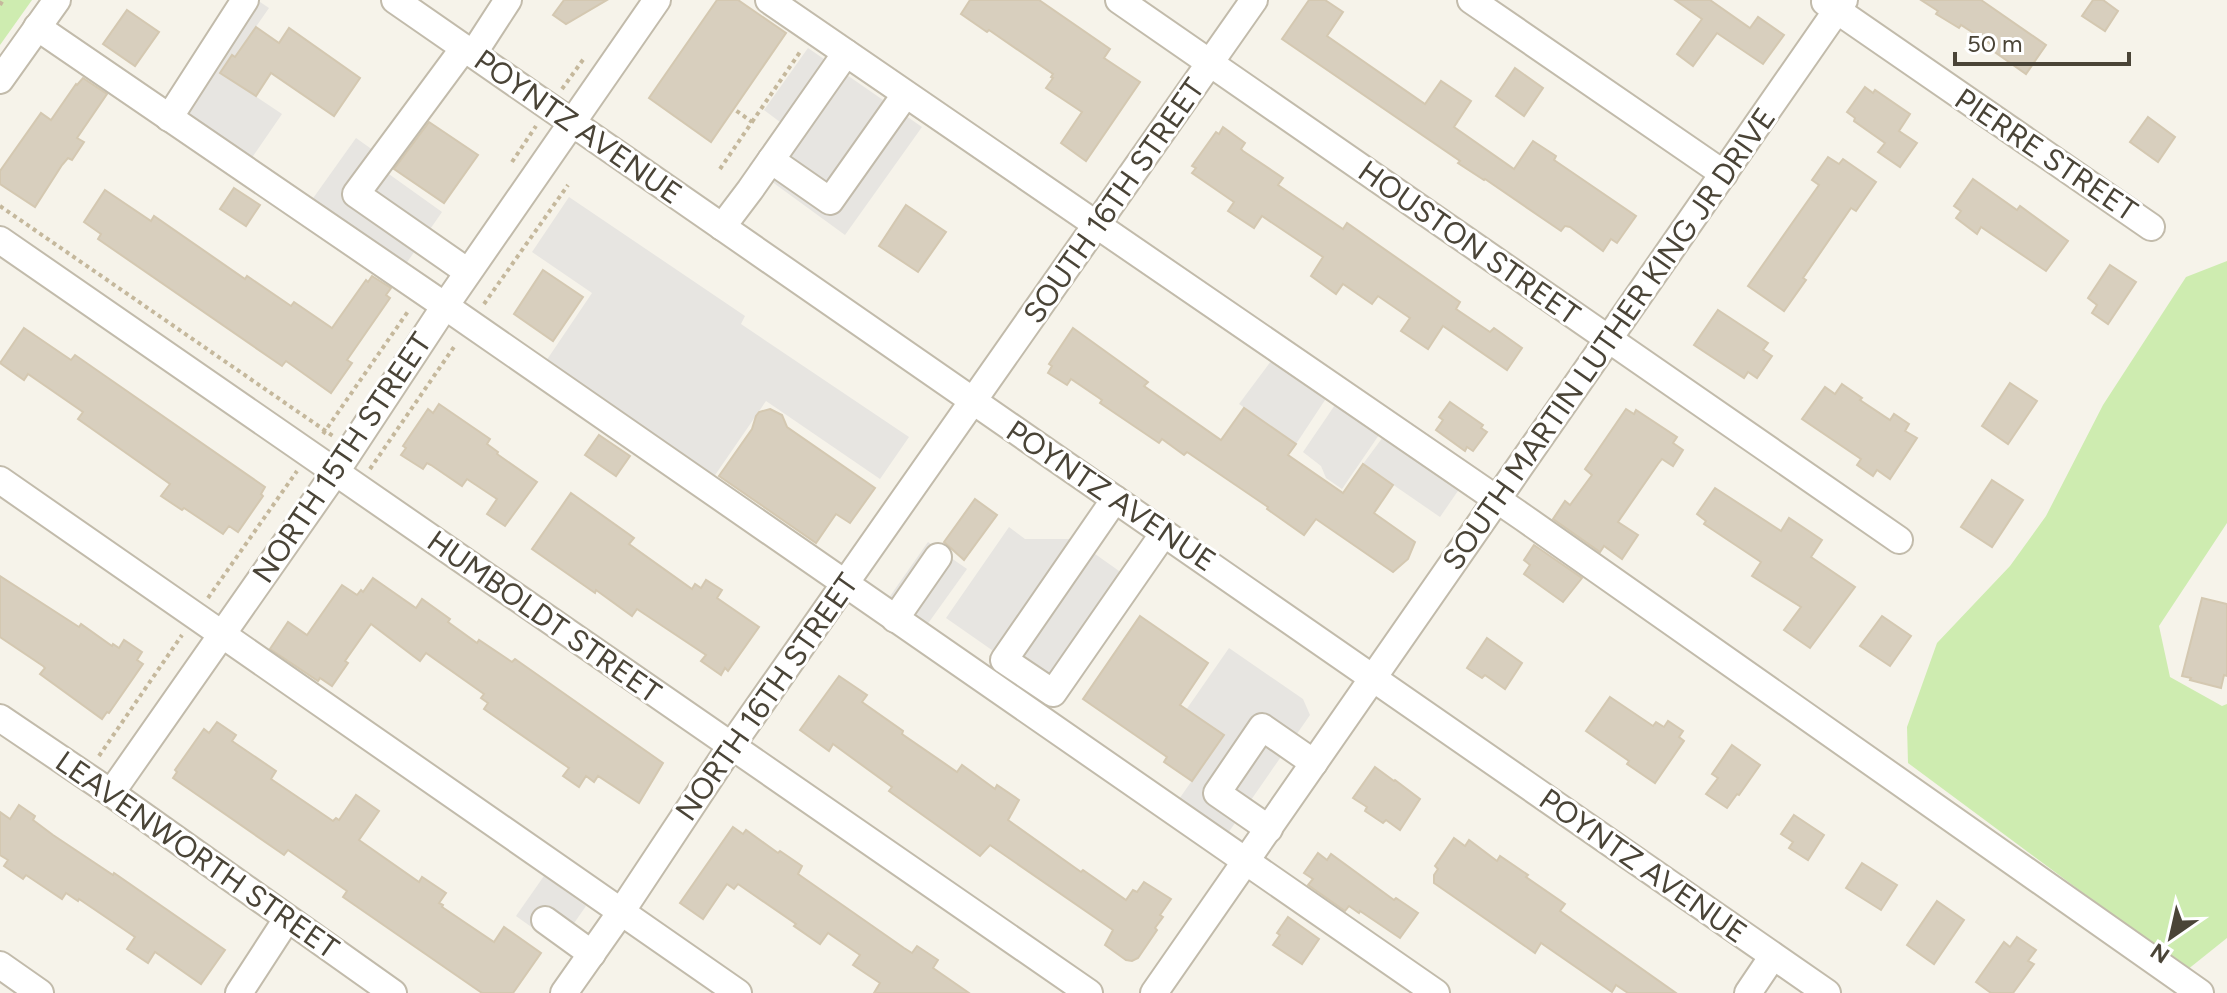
<svg xmlns="http://www.w3.org/2000/svg" width="2227" height="993" viewBox="0 0 2227 993" font-family="Figtree,sans-serif">
	<style>
		.green { fill: #ceecb0 }
		.parking { fill: #e7e5e1 }
		.building { fill: #d8cfbe; stroke: #d4c8b1; stroke-width: 2 }
		.lines { fill: none; stroke-linecap: round; stroke-linejoin: round }
		.minor-casing { stroke: #c2bbab; stroke-width: 30 }
		.path { stroke: #c5b89c; stroke-width: 4; stroke-dasharray: 4 4; stroke-linecap: butt }
		.minor { stroke: #fff; stroke-width: 26 }
		.labels { text-anchor: middle; stroke-width: 6; stroke-linejoin: round; paint-order: stroke }
		.street-label { font-size: 30px; fill: #4a4437; stroke: #fff }
	</style>
	<rect width="100%" height="100%" fill="#f6f3ea"/>
	<!-- green -->
	<g class="green">
		<polygon points="0,0 32,0 0,45"/>
		<polygon points="2227,261 2227,523 2159,626 2170,677 2222,706 2227,704 2227,938 2187,970 1908,763 1907,727 1937,643 2010,566 2046,516 2103,405 2186,277"/>
	</g>
	<!-- parking -->
	<g class="parking">
		<polygon points="257,0 269,8 235,57 232,56 221,73 282,114 249,162 164,103"/>
		<polygon points="808,48 922,127 845,235 749,165 780,122 764,110"/>
		<polygon points="356,138 377,153 372,162 442,212 403,268 309,204"/>
		<polygon points="569,197 745,316 741,324 909,437 880,479 766,401 711,481 542,367 592,293 532,252"/>
		<polygon points="1274,357 1329,394 1296,444 1239,404"/>
		<polygon points="1337,402 1381,432 1342,489 1326,478 1321,466 1303,452"/>
		<polygon points="1386,433 1462,485 1440,517 1363,464"/>
		<polygon points="1009,527 1025,539 1074,539 1143,588 1065,701 946,618"/>
		<polygon points="928,542 967,569 924,629 886,602"/>
		<polygon points="1229,648 1303,699 1310,715 1226,836 1177,802 1223,736 1186,710"/>
		<polygon points="544,876 586,906 558,946 516,916"/>
	</g>
	<!-- building -->
	<g class="building">
		<polygon points="564,0 607,0 566,24 553,15"/>
		<polygon points="717,0 738,0 786,33 711,142 649,98"/>
		<polygon points="970,0 1039,0 1110,49 1104,58 1140,82 1086,161 1061,143 1082,112 1046,88 1053,78 1051,77 1053,74 989,30 987,32 961,14"/>
		<polygon points="1309,0 1325,0 1343,12 1327,36 1425,104 1441,81 1471,101 1454,127 1514,169 1533,141 1556,156 1554,160 1636,216 1617,243 1611,239 1603,251 1570,227 1565,226 1561,231 1485,179 1484,180 1458,163 1460,161 1282,39"/>
		<polygon points="1675,0 1710,0 1750,28 1758,17 1784,35 1763,64 1717,33 1693,66 1677,54 1702,19"/>
		<polygon points="1921,0 1981,0 2046,45 2026,74 1992,50 1995,47 1961,25 1959,28 1936,14 1938,11"/>
		<polygon points="2093,0 2103,0 2118,11 2105,31 2082,16"/>
		<polygon points="127,10 159,32 135,66 103,44"/>
		<polygon points="256,27 279,43 289,28 360,78 334,116 271,73 256,96 220,73 232,55 235,57"/>
		<polygon points="1515,68 1543,88 1524,116 1496,96"/>
		<polygon points="83,78 107,94 77,138 84,142 72,160 68,158 62,165 35,207 0,184 0,171 41,113 51,120 76,84 77,85"/>
		<polygon points="1865,87 1873,93 1875,90 1910,114 1899,131 1917,143 1900,167 1878,152 1885,143 1854,121 1855,118 1847,112"/>
		<polygon points="2148,117 2175,137 2158,162 2130,142"/>
		<polygon points="429,122 478,155 444,203 394,169"/>
		<polygon points="1223,127 1245,143 1241,149 1243,151 1283,178 1278,185 1343,229 1347,223 1460,302 1456,309 1490,332 1494,328 1522,348 1507,370 1443,326 1428,349 1401,331 1410,318 1378,296 1372,304 1343,284 1336,294 1311,276 1323,257 1262,216 1254,228 1228,211 1234,202 1192,173 1196,168 1192,166 1216,132 1219,134"/>
		<polygon points="1828,157 1839,164 1843,159 1876,182 1856,211 1851,208 1803,278 1806,280 1784,311 1748,286 1819,185 1812,180"/>
		<polygon points="1973,179 2017,210 2020,206 2068,241 2046,271 1981,227 1977,234 1956,218 1961,211 1954,206"/>
		<polygon points="234,188 260,205 246,226 220,209"/>
		<polygon points="105,190 151,221 154,216 245,279 247,276 291,306 294,302 332,328 366,280 368,282 372,276 391,288 386,295 390,298 347,360 352,363 331,393 286,361 282,366 98,239 101,234 84,222"/>
		<polygon points="906,205 946,232 918,272 879,246"/>
		<polygon points="2110,265 2136,282 2108,324 2092,313 2097,305 2088,298"/>
		<polygon points="543,270 583,297 553,341 514,314"/>
		<polygon points="1718,310 1768,343 1763,350 1772,356 1757,378 1748,372 1744,378 1694,345"/>
		<polygon points="24,328 71,360 75,355 265,487 261,494 263,496 238,532 229,526 223,534 184,508 182,510 161,496 170,484 78,419 83,412 28,374 24,380 0,363"/>
		<polygon points="1073,328 1148,382 1144,386 1221,440 1244,408 1296,444 1288,455 1343,493 1363,464 1393,485 1374,513 1415,542 1408,559 1393,572 1316,519 1304,535 1267,509 1268,507 1187,452 1184,455 1162,439 1159,443 1100,403 1102,400 1071,379 1067,385 1048,373 1052,366 1049,364"/>
		<polygon points="2010,383 2037,401 2008,444 1982,426"/>
		<polygon points="1842,384 1862,398 1860,400 1890,420 1894,414 1909,424 1905,431 1917,438 1890,479 1877,470 1873,476 1857,465 1861,459 1802,419 1825,387 1835,394"/>
		<polygon points="1450,402 1483,425 1481,428 1487,432 1473,451 1467,447 1465,451 1436,430 1443,420 1439,417"/>
		<polygon points="439,404 490,439 487,444 498,452 497,454 537,482 505,526 487,514 497,499 467,479 462,486 431,465 427,463 423,469 401,455 406,448 403,446 428,409 433,413"/>
		<polygon points="770,409 782,415 787,427 875,488 850,523 836,514 816,543 719,476 752,429 756,416 759,412"/>
		<polygon points="1626,409 1634,414 1636,410 1677,437 1673,443 1683,450 1673,466 1662,459 1658,464 1618,522 1638,535 1622,559 1604,546 1600,552 1553,519 1565,501 1570,505 1592,475 1585,469"/>
		<polygon points="599,435 630,456 616,476 585,455"/>
		<polygon points="1992,480 2023,500 1992,547 1961,527"/>
		<polygon points="1715,488 1781,531 1789,518 1822,540 1811,557 1855,587 1810,648 1784,630 1801,607 1752,576 1761,562 1704,524 1706,521 1697,514"/>
		<polygon points="571,493 634,538 629,544 692,589 695,584 701,588 706,580 722,590 717,598 759,627 728,671 725,668 721,675 701,661 706,655 637,609 632,616 596,590 595,593 532,549"/>
		<polygon points="975,499 997,515 964,560 944,542"/>
		<polygon points="1534,545 1582,578 1563,602 1524,574 1530,565 1524,560"/>
		<polygon points="0,576 79,627 81,624 112,646 113,644 119,648 124,640 142,652 137,660 143,664 109,713 107,712 102,719 40,674 45,668 43,666 0,637"/>
		<polygon points="373,578 416,608 422,599 450,619 448,622 477,643 479,640 512,662 515,659 663,763 639,803 598,776 594,782 586,776 579,787 563,776 569,768 484,709 488,703 481,698 484,694 426,653 420,661 371,624 345,661 348,663 332,686 320,678 318,681 270,649 288,622 307,635 342,585 357,595 361,590 363,592"/>
		<polygon points="2202,598 2227,604 2227,676 2224,675 2221,688 2190,680 2191,678 2182,676"/>
		<polygon points="1140,616 1208,663 1180,705 1224,735 1192,781 1164,762 1167,757 1083,699"/>
		<polygon points="1882,616 1911,636 1890,666 1860,646"/>
		<polygon points="1487,638 1522,663 1505,689 1485,675 1482,678 1467,668"/>
		<polygon points="839,676 867,695 862,702 903,731 902,734 957,772 962,765 995,789 997,785 1019,800 1008,820 1081,872 1083,870 1126,900 1133,890 1137,892 1144,882 1171,899 1160,915 1163,917 1155,928 1157,930 1138,958 1132,961 1126,960 1105,945 1113,930 990,845 980,856 889,791 892,787 833,744 829,751 800,730"/>
		<polygon points="1610,697 1653,726 1656,722 1664,727 1668,721 1683,731 1679,737 1684,741 1655,783 1627,764 1629,761 1586,731"/>
		<polygon points="217,722 236,735 232,741 276,771 271,779 333,821 336,818 339,820 356,795 379,811 359,840 419,882 422,877 446,893 439,903 443,905 442,907 494,942 504,927 541,953 513,993 482,993 343,897 347,891 288,850 284,855 173,778 177,772 175,770 204,729 209,733"/>
		<polygon points="1732,745 1760,765 1739,795 1737,794 1727,808 1706,794 1718,778 1712,774"/>
		<polygon points="1375,767 1394,781 1395,780 1420,799 1400,830 1386,820 1383,823 1365,811 1367,807 1353,798"/>
		<polygon points="19,805 35,816 33,820 53,835 113,875 114,873 225,950 201,984 155,952 148,963 127,949 135,937 79,899 78,901 66,893 62,899 26,875 23,879 4,866 8,860 0,855 0,812 10,819"/>
		<polygon points="1794,815 1824,835 1808,860 1789,848 1793,842 1781,834"/>
		<polygon points="733,827 743,834 746,830 778,853 780,851 802,866 798,874 904,948 912,953 917,946 938,960 933,968 969,993 874,993 880,983 853,965 860,955 828,933 820,944 794,926 796,924 738,884 734,889 727,884 703,919 680,903"/>
		<polygon points="1454,838 1465,846 1469,840 1497,861 1500,856 1528,875 1526,877 1565,904 1560,911 1676,993 1628,993 1616,985 1612,992 1541,943 1535,953 1434,883 1434,875 1438,869 1435,866"/>
		<polygon points="1318,853 1327,860 1331,854 1394,900 1396,898 1418,913 1400,938 1360,911 1359,913 1349,906 1345,911 1308,885 1313,879 1304,873"/>
		<polygon points="1862,863 1897,885 1881,910 1846,888"/>
		<polygon points="1937,901 1964,920 1934,964 1907,945"/>
		<polygon points="1288,917 1319,939 1302,964 1273,945 1280,935 1277,933"/>
		<polygon points="2017,937 2036,950 2028,961 2034,964 2013,993 1991,993 1976,982 2004,942 2010,947"/>
	</g>
	<g class="lines">
		<defs>
			<g id="minor">
				<polyline points="395,0 1827,993"/>
				<polyline points="769,0 1524,518 2200,993"/>
				<polyline points="1119,0 1899,540"/>
				<polyline points="1471,0 1724,174"/>
				<polyline points="1825,2 2151,227"/>
				<polyline points="37,27 445,306 1436,993"/>
				<polyline points="464,48 356,194 468,272"/>
				<polyline points="473,54 508,0"/>
				<polyline points="0,80 57,0"/>
				<polyline points="169,118 245,0"/>
				<polyline points="771,160 830,201 905,95"/>
				<polyline points="722,227 750,190 846,53"/>
				<polyline points="0,240 1089,993"/>
				<polyline points="0,480 738,993"/>
				<polyline points="1115,499 1004,660 1053,693 1164,533"/>
				<polyline points="895,619 938,557"/>
				<polyline points="0,718 111,793 393,993"/>
				<polyline points="111,793 335,473 445,306 657,0"/>
				<polyline points="1269,829 1217,793 1262,727 1314,763"/>
				<polyline points="545,920 592,954"/>
				<polyline points="0,965 40,993"/>
				<polyline points="239,993 287,919"/>
				<polyline points="564,993 621,912 731,746 1254,0"/>
				<polyline points="1154,993 1844,0"/>
				<polyline points="1748,993 1773,956"/>
			</g>
		</defs>
		<!-- minor casing -->
		<use href="#minor" class="minor-casing"/>
		<!-- path -->
		<g class="path">
			<polyline points="0,5 3,0"/>
			<polyline points="562,89 585,57"/>
			<polyline points="752,122 800,52"/>
			<polyline points="512,162 536,126"/>
			<polyline points="720,169 752,122 734,109"/>
			<polyline points="0,206 333,436"/>
			<polyline points="484,304 568,185"/>
			<polyline points="323,434 409,310"/>
			<polyline points="370,469 456,344"/>
			<polyline points="208,598 297,471"/>
			<polyline points="99,756 182,635"/>
		</g>
		<!-- minor -->
		<use href="#minor" class="minor"/>
	</g>
	<g class="labels">
		<!-- street labels -->
		<g class="street-label">
			<text transform="translate(578 127) rotate(35)" y="10">POYNTZ AVENUE</text>
			<text transform="translate(2046 155) rotate(34)" y="10">PIERRE STREET</text>
			<text transform="translate(1114 201) rotate(-55)" y="10">SOUTH 16TH STREET</text>
			<text transform="translate(1469 243) rotate(35)" y="10">HOUSTON STREET</text>
			<text transform="translate(1609 339) rotate(-55)" y="10">SOUTH MARTIN LUTHER KING JR DRIVE</text>
			<text transform="translate(342 458) rotate(-56)" y="10">NORTH 15TH STREET</text>
			<text transform="translate(1111 496) rotate(34)" y="10">POYNTZ AVENUE</text>
			<text transform="translate(544 617) rotate(35)" y="10">HUMBOLDT STREET</text>
			<text transform="translate(767 697) rotate(-55)" y="10">NORTH 16TH STREET</text>
			<text transform="translate(197 855) rotate(35)" y="10">LEAVENWORTH STREET</text>
			<text transform="translate(1643 866) rotate(35)" y="10">POYNTZ AVENUE</text>
		</g>
	</g>
	<!-- north arrow -->
	<g transform="translate(2171 937) rotate(214)" stroke="#ffffff" stroke-width="6" paint-order="stroke">
	<path d="M0-6L14 30L0 20L-14 30Z" fill="#4a4437"/>
	<text y="-12" font-size="22" font-weight="bold" text-anchor="middle" fill="#4a4437">N</text>
	</g>
	<!-- scale -->
	<path d="M1955 52v12h174v-12" fill="none" stroke="#4a4437" stroke-width="4"/>
	<text x="1967" y="52" font-size="24" fill="#4a4437" stroke="#ffffff" stroke-width="6" paint-order="stroke">50 m</text>
</svg>
